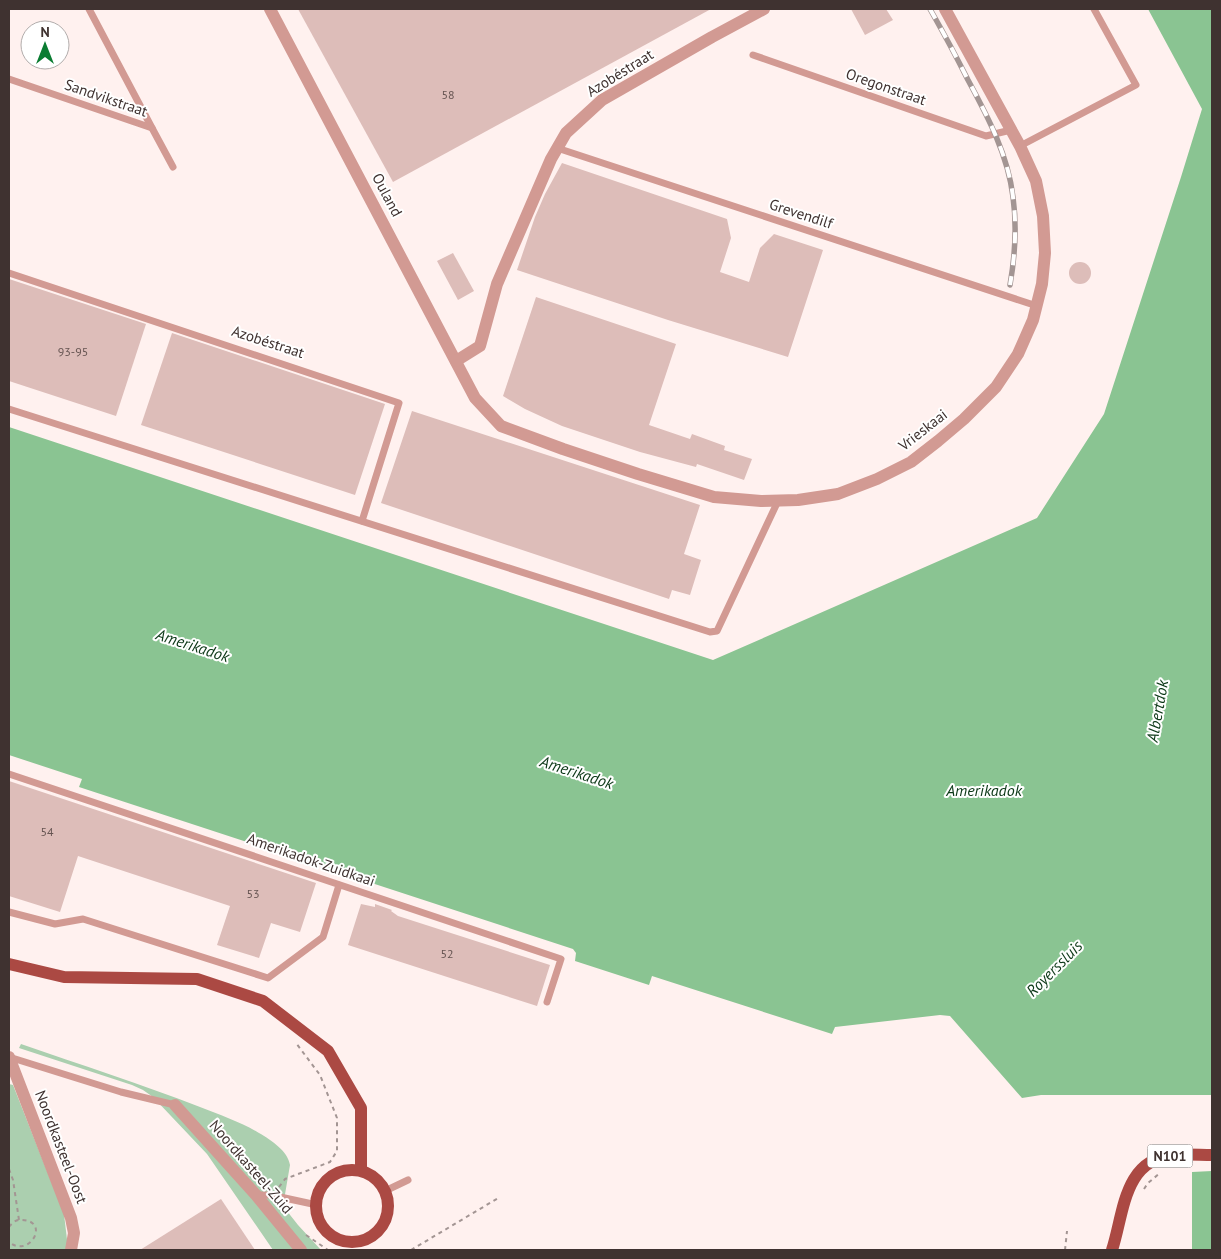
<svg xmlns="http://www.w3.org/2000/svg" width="1221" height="1259" viewBox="0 0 1221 1259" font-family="'PT Sans',sans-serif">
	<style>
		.green { fill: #abcfaf }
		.water { fill: #8ac492 }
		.building { fill: #ddbdb9 }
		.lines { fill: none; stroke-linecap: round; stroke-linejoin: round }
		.path { stroke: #a39593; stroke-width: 2; stroke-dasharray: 4 4; stroke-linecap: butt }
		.service { stroke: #d29a93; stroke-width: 7 }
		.minor { stroke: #d29a93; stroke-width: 12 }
		.primary { stroke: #ab4943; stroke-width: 12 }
		.rail-casing { stroke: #a39593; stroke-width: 5.5 }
		.rail { stroke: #fff; stroke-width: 4; stroke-dasharray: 11; stroke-linecap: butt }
		.labels { text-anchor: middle; stroke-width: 4; stroke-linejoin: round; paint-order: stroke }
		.number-label { font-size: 12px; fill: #665552 }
		.shield { fill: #fff; stroke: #79706e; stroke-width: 1 }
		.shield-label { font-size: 14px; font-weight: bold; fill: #3f3230 }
		.street-label { font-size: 15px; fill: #3f3230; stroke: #fff }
		.water-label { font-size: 16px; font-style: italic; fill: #0c3817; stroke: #fff }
	</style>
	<rect width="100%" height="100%" fill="#fff1ef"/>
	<!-- green -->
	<g class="green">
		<path d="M21,1044C81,1065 141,1084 200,1107C220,1115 241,1122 259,1133C271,1140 288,1151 290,1165L283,1206L298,1225L321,1250H273L207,1154L153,1097L143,1090L132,1085L19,1048Z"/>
		<polygon points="9,1084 13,1085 64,1214 68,1248 67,1250 9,1250"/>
	</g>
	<!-- water -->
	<g class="water">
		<polygon points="1148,9 1212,9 1212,1095 1041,1095 1022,1098 950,1016 940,1015 835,1027 832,1034 652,976 649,985 575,961 576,953 573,949 79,787 82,779 9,755 9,427 713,660 1037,518 1104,414 1181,177 1202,109"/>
		<polygon points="1212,1171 1212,1250 1192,1250 1192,1172"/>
	</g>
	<!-- building -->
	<g class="building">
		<polygon points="298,9 711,9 393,182"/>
		<polygon points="851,9 886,9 893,20 865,35"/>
		<polygon points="562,163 727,219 731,238 720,272 749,282 760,248 774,234 823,250 788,357 668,320 517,270 535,217 545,194"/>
		<polygon points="453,253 474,291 458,300 437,261"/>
		<circle cx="1080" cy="273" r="11"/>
		<polygon points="9,279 146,324 116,416 9,381"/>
		<polygon points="536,297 676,344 649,425 690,439 692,434 725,446 724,450 752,459 744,480 697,464 696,467 640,452 562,426 525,409 503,396"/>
		<polygon points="172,333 385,404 355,495 141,425"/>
		<polygon points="412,411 700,505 684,554 701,560 690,595 672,590 669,599 381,503"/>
		<polygon points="9,781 316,883 300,932 271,923 259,958 217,945 230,906 78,856 60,912 9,896"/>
		<polygon points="361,904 375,907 375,904 392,910 391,911 398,916 550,965 537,1006 348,945"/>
		<polygon points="221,1199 255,1250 140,1250"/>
	</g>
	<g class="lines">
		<!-- path -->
		<g class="path">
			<polyline points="9,1169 13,1180 19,1220"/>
			<polyline points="279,1187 285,1179 330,1162 337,1151 337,1118 320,1075 296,1043"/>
			<polyline points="1144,1189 1148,1183 1160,1173"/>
			<path d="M9,1227C12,1223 16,1219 22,1220C51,1221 29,1259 9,1242"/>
			<polyline points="306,1235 328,1250"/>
			<polyline points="411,1250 500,1197"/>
			<polyline points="1065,1250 1067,1231"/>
		</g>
		<!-- service -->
		<g class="service">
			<polyline points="89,9 152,128"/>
			<polyline points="753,55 986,136 1011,130"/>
			<polyline points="9,79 152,128 173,167"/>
			<polyline points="1020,146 1136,85 1094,9"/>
			<polyline points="557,148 1037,306"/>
			<polyline points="9,273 399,403 362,521"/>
			<polyline points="9,409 710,632 717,631 778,501"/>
			<polyline points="9,774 561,959 547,1002"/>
			<polyline points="9,912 55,924 83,919 268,978 323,937 339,885"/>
			<polyline points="9,1057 121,1092 175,1105"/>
			<polyline points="385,1191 408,1180"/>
			<polyline points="256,1195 271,1195 317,1205"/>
		</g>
		<!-- minor -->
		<g class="minor">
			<polyline points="270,9 475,398 501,426 563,449 638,474 714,497 761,501 798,500 838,494 877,479 911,462 938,441 964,419 996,387 1018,354 1033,320 1042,284 1045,253 1043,216 1036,181 1020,146 945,9"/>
			<polyline points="456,361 480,346 497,284 551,159 566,133 602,100 712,37 764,9"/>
			<polyline points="9,1057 71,1218 74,1233 71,1250"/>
			<polyline points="175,1105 256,1195 301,1250"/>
		</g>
		<!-- primary -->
		<g class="primary">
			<polyline points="9,964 64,977 197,979 263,1001 328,1051 361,1108 361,1170"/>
			<circle cx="352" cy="1206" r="36"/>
			<path d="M1112,1250C1124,1214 1123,1159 1174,1155C1186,1154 1200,1155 1212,1155"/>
		</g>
		<defs>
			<path id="rail" d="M930,9C943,32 956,56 968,80C988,117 1008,155 1013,197C1017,226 1015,256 1010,285"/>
		</defs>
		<!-- rail casing -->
		<use href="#rail" class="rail-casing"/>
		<!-- rail -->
		<use href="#rail" class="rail"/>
	</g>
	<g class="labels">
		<!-- number labels -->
		<g class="number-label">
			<text x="448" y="99">58</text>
			<text x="73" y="356">93-95</text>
			<text x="47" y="836">54</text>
			<text x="253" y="898">53</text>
			<text x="447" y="958">52</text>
		</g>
		<!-- shield labels -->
		<rect class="shield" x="1147.5" y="1144.5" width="45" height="23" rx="4"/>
		<g class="shield-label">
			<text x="1170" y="1161">N101</text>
		</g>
		<!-- street labels -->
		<g class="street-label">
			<text transform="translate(620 73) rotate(-32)" y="5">Azobéstraat</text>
			<text transform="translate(886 87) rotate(19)" y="5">Oregonstraat</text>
			<text transform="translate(106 98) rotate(19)" y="5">Sandvikstraat</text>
			<text transform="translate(387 195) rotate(62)" y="5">Ouland</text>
			<text transform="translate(801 214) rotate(18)" y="5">Grevendilf</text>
			<text transform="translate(268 342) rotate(18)" y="5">Azobéstraat</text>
			<text transform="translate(923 430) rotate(-38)" y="5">Vrieskaai</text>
			<text transform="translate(311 860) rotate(19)" y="5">Amerikadok-Zuidkaai</text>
			<text transform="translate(61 1147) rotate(69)" y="5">Noordkasteel-Oost</text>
			<text transform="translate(251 1167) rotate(49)" y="5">Noordkasteel-Zuid</text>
		</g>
		<!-- water labels -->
		<g class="water-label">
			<text transform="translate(193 645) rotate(18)" y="6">Amerikadok</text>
			<text transform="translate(1157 711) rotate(-80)" y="6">Albertdok</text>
			<text transform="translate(577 772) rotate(18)" y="6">Amerikadok</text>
			<text x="984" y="796">Amerikadok</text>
			<text transform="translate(1054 968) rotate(-45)" y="6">Royerssluis</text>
		</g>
	</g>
	<!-- border -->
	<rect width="1221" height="1259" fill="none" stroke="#3f3230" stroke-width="20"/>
	<!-- north arrow -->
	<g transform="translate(45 45)"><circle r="24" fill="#ffffff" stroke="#b2adac"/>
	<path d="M0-4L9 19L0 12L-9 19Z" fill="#0a7c32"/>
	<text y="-8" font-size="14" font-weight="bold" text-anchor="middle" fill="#3f3230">N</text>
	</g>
</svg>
